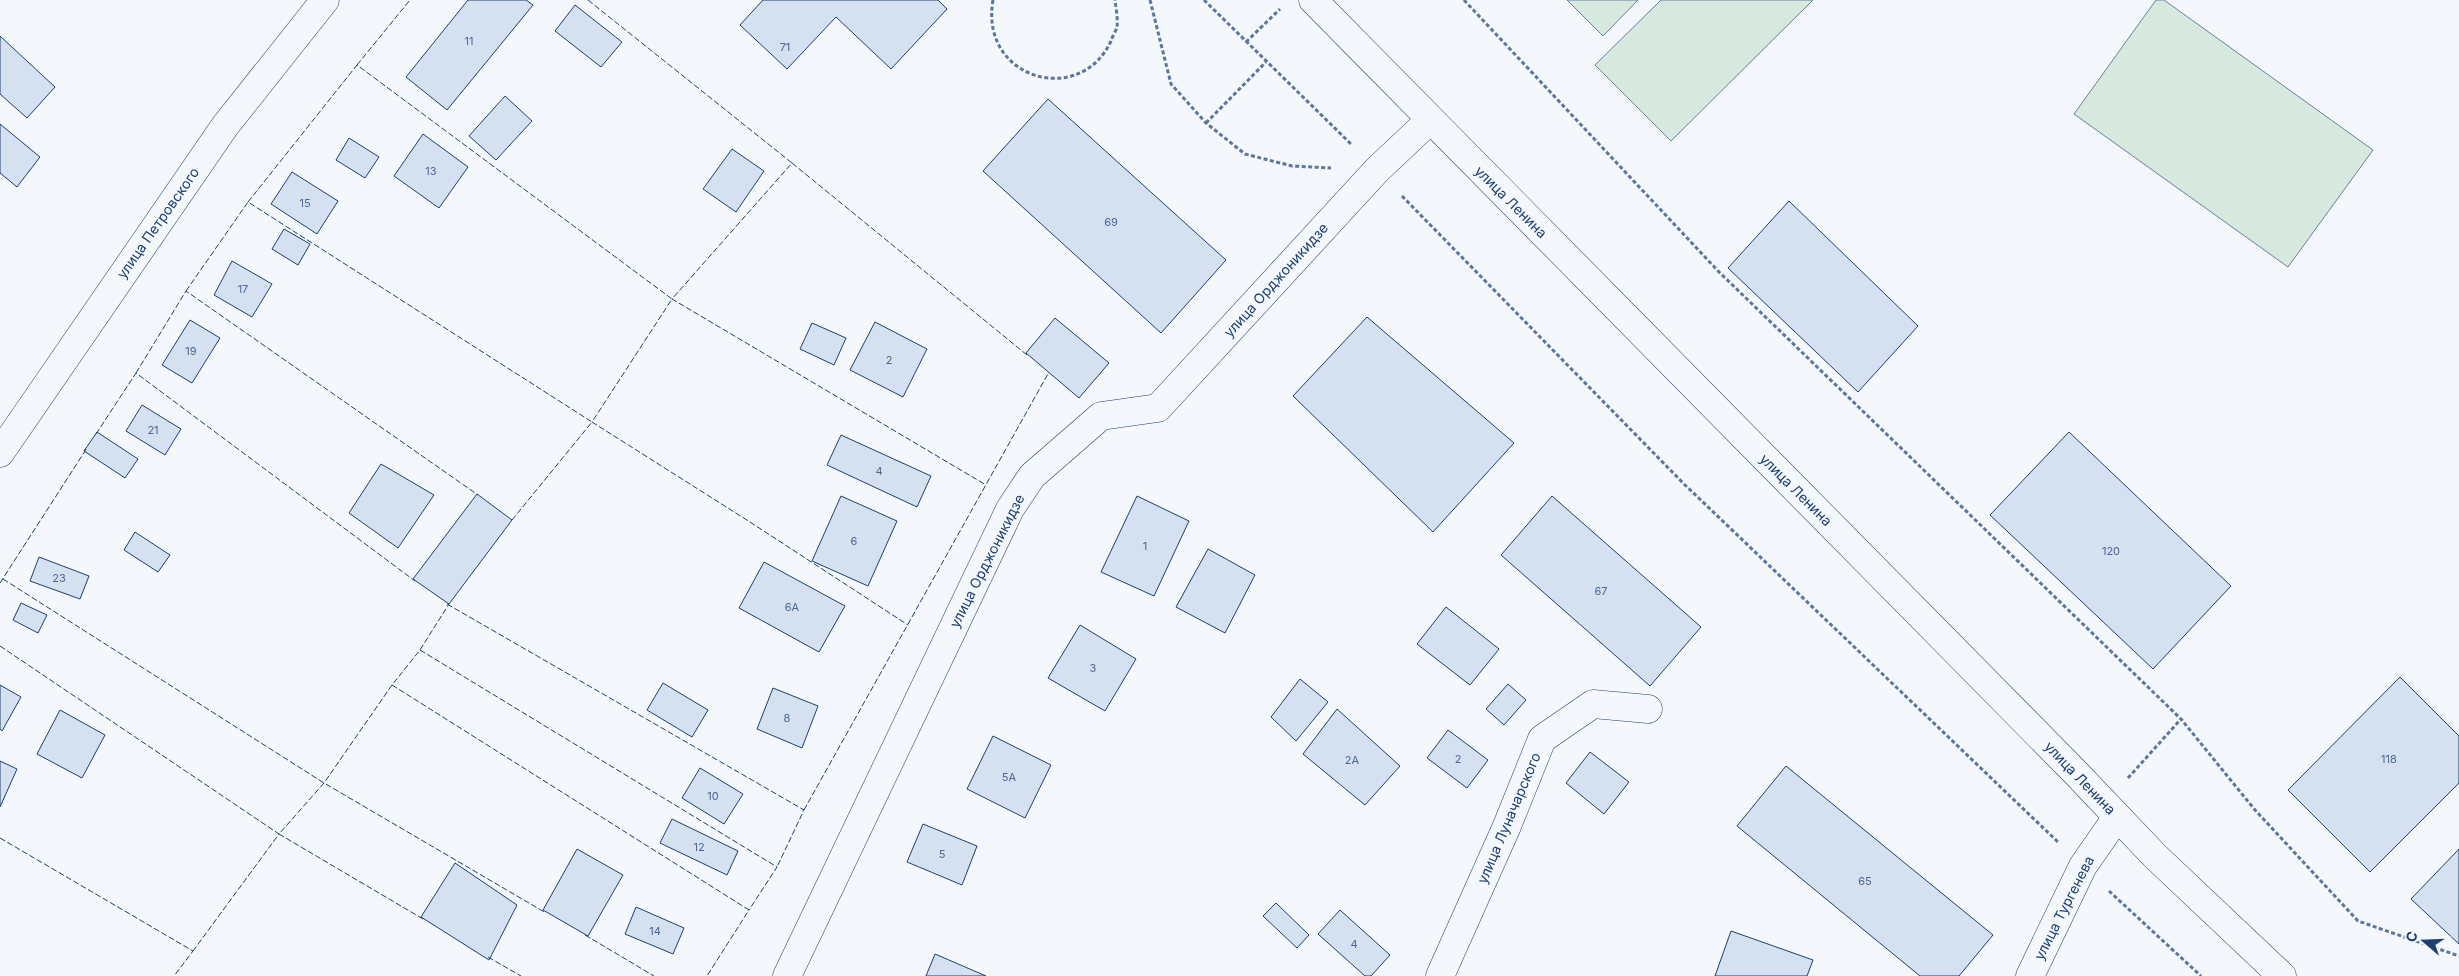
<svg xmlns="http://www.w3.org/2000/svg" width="2459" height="976" viewBox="0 0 2459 976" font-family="Inter,sans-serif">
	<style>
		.green { fill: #d7e8df; stroke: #687fa3 }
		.building { fill: #d5e0f0; stroke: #1d3f73 }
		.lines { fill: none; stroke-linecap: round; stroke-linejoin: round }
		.minor-casing { stroke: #1d3f73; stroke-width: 29 }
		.path { stroke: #5e769c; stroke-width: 3; stroke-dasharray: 4 2.5; stroke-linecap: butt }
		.minor { stroke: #f4f7fb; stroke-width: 28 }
		.fence { stroke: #1d3f73; stroke-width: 1; stroke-dasharray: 6 2.5; stroke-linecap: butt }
		.labels { text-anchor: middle; stroke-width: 4; stroke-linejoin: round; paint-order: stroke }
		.number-label { font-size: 11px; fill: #4b6792 }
		.street-label { font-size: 14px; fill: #1d3f73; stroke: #f4f7fb }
	</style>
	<rect width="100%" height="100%" fill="#f4f7fb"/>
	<!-- green -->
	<g class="green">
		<polygon points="1567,0 1638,0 1603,36"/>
		<polygon points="1661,0 1813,0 1671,141 1595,65"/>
		<polygon points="2156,0 2164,0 2373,150 2288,267 2074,114"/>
	</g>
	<!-- building -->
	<g class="building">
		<polygon points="468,0 526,0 533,5 447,110 406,77"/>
		<polygon points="763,0 938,0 947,9 891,69 836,17 787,69 740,25"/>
		<polygon points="575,5 622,42 601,67 555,31"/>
		<polygon points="0,36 55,87 27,118 0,94"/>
		<polygon points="505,96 532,121 496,160 469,136"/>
		<polygon points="1048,99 1226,260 1161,333 983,171"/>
		<polygon points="0,124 40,157 17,187 0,173"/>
		<polygon points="423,134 468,167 439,208 394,176"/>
		<polygon points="349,138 379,157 365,178 336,160"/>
		<polygon points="732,149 764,171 736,212 703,189"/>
		<polygon points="292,172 338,201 317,234 271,204"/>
		<polygon points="1789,201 1918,326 1858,392 1728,268"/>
		<polygon points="284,229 310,244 298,265 272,249"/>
		<polygon points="232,261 272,284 252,317 214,295"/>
		<polygon points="1367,317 1514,443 1433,532 1293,396"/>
		<polygon points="1055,318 1109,363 1079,398 1026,353"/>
		<polygon points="190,320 220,338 192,383 162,365"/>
		<polygon points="875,322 927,349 903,397 850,370"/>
		<polygon points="812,323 846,338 834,365 800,349"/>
		<polygon points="142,405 181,429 165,455 126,431"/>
		<polygon points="97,432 138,459 125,478 84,451"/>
		<polygon points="2069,432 2231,586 2153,669 1990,515"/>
		<polygon points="841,435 931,476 917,507 827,465"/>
		<polygon points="381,464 434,495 398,548 349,513"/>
		<polygon points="477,494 512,520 449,604 413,579"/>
		<polygon points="841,496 897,521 868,586 812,561"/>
		<polygon points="1137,496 1189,521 1154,596 1101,572"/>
		<polygon points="1552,496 1701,627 1650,686 1501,555"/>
		<polygon points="135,532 170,555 158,572 124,550"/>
		<polygon points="1208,549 1255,575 1225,633 1176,607"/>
		<polygon points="39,557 89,576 80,599 30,581"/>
		<polygon points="764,562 845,606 819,652 739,608"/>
		<polygon points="21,603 47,615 38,633 13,620"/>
		<polygon points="1446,607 1499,649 1470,685 1417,644"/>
		<polygon points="1080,625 1136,659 1105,711 1048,678"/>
		<polygon points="2400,677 2459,736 2459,783 2370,872 2288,790"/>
		<polygon points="1300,679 1328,702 1296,741 1271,717"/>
		<polygon points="663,683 708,710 692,737 647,710"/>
		<polygon points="1508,684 1526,700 1504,725 1486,709"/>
		<polygon points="0,685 21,697 2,731 0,729"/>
		<polygon points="773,688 818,706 802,748 757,729"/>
		<polygon points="1337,709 1400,766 1365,805 1303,754"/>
		<polygon points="60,710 105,735 82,778 37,754"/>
		<polygon points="1448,730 1488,760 1467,788 1427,758"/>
		<polygon points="993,736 1051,765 1025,818 967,789"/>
		<polygon points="1590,752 1629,782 1604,814 1566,783"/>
		<polygon points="0,761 17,769 0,807"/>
		<polygon points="1786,766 1993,935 1959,976 1920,976 1737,826"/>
		<polygon points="700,768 743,794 724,824 682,798"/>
		<polygon points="672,819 738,851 727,875 660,843"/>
		<polygon points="923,824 977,846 962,885 907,862"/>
		<polygon points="577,849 623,875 588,936 543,910"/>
		<polygon points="2459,849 2459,944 2411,899"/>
		<polygon points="455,863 517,905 489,960 421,917"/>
		<polygon points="1276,903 1309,935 1297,948 1263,916"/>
		<polygon points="636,907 684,928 673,954 625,934"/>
		<polygon points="1340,910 1390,955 1371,976 1365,976 1318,934"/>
		<polygon points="1731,931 1813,960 1807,976 1715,976"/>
		<polygon points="935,954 986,976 926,976"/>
	</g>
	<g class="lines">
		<defs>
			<g id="minor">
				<polyline points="1313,0 2075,772 2155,856 2282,976"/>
				<polyline points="0,453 225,126 325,0"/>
				<polyline points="787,976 1010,509 1032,476 1101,416 1158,408 1377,170 1430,120"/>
				<polyline points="1440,976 1507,826 1542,739 1593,704 1648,709"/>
				<polyline points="2030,976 2083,866 2117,817"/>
			</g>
		</defs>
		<!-- minor casing -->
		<use href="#minor" class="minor-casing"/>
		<!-- path -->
		<g class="path">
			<path d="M993,0C979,79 1080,108 1111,41C1112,37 1116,31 1117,27C1118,19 1116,8 1115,0"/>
			<polyline points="1150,0 1171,84 1206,123 1245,154 1292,166 1331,168"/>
			<polyline points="1204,0 1352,145"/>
			<polyline points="1464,0 1719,272 2181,719 2255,810 2358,921 2459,956"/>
			<polyline points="1246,42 1280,9"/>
			<polyline points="1206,123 1266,62"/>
			<polyline points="1402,196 1684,484 2058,842"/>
			<polyline points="2128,778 2181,719"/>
			<polyline points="2109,891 2201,976"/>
		</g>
		<!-- minor -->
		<use href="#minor" class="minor"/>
		<!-- fence -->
		<g class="fence">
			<polyline points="588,0 792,163 672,299 986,485"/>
			<polyline points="357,65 410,0"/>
			<polyline points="792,163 1027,355"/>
			<polyline points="248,202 357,65 672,299 592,422 750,522 908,625"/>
			<polyline points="186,291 248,202 592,422 512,520 511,518"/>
			<polyline points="136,373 186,291 478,495"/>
			<polyline points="96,434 136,373 415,581"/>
			<polyline points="3,579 324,783 546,913"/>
			<polyline points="0,583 87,448"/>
			<polyline points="447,604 804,810 777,867"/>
			<polyline points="0,646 279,834 193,951"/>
			<polyline points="420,650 777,867 749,910"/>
			<polyline points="392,685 749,910 707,976"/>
			<polyline points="804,810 1049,372"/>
			<polyline points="0,838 193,951 174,976"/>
			<polyline points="423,919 279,834 324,783 392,685 420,650 449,604"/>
			<polyline points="585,935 654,976"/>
			<polyline points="488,957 521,976"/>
		</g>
	</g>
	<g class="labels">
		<!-- number labels -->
		<g class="number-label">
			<text x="469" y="45">11</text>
			<text x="785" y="51">71</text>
			<text x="431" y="175">13</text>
			<text x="305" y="207">15</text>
			<text x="1111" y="226">69</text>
			<text x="243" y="293">17</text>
			<text x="191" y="355">19</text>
			<text x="889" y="364">2</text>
			<text x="153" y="434">21</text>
			<text x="879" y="475">4</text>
			<text x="854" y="545">6</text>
			<text x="1145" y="550">1</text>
			<text x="2111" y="555">120</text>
			<text x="59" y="582">23</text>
			<text x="1601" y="595">67</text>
			<text x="792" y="611">6А</text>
			<text x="1093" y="672">3</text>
			<text x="787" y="722">8</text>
			<text x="1458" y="763">2</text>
			<text x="2389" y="763">118</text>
			<text x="1352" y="764">2А</text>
			<text x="1009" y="781">5А</text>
			<text x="713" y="800">10</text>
			<text x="699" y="851">12</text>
			<text x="942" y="858">5</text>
			<text x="1865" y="885">65</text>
			<text x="655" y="935">14</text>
			<text x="1354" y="948">4</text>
		</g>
		<!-- street labels -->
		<g class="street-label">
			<text transform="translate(1511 202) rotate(45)" y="5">улица Ленина</text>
			<text transform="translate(158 223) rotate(-55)" y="5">улица Петровского</text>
			<text transform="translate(1276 280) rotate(-48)" y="5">улица Орджоникидзе</text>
			<text transform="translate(1796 490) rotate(45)" y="5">улица Ленина</text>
			<text transform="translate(987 561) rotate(-63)" y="5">улица Орджоникидзе</text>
			<text transform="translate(2080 778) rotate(46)" y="5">улица Ленина</text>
			<text transform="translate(1509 818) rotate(-67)" y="5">улица Луначарского</text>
			<text transform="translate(2064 908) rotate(-63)" y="5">улица Тургенева</text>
		</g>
	</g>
	<!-- north arrow -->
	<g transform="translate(2424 941) rotate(289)" stroke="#f4f7fb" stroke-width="4" paint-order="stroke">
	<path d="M0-4L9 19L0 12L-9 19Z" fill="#1d3f73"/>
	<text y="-8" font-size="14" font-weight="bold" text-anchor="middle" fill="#1d3f73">С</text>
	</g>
</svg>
